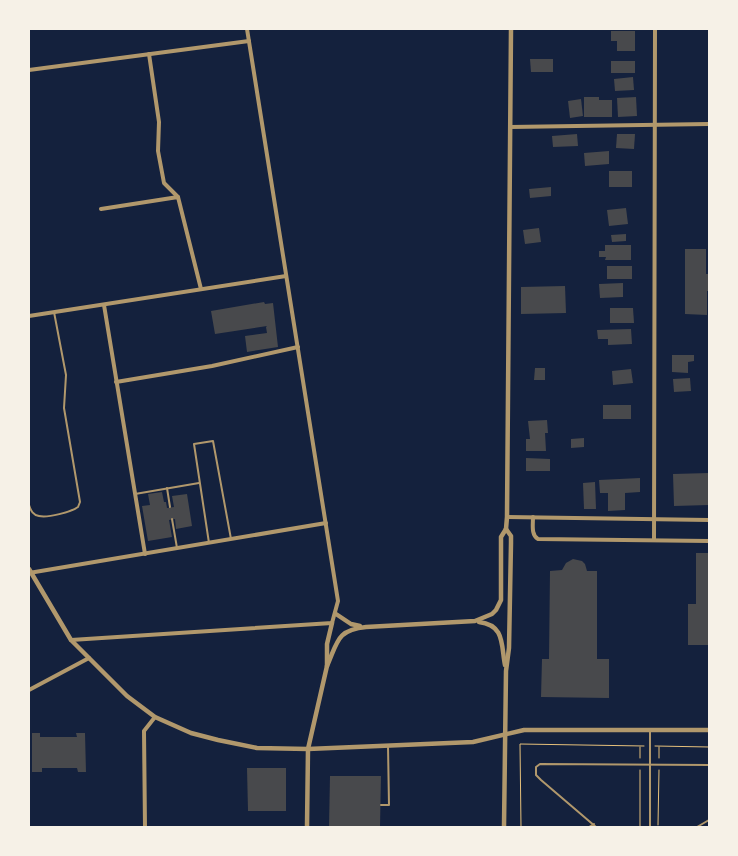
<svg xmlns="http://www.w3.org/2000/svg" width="738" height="856" viewBox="0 0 738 856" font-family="'Fira Sans Condensed',sans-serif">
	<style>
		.building { fill: #48494c }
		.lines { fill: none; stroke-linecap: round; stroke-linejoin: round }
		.path { stroke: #e5c07b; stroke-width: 1 }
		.service { stroke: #b1986c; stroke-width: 2 }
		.minor { stroke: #b1986c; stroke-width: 4 }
		.tertiary { stroke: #b1986c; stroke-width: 4.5 }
	</style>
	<rect width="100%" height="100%" fill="#14213d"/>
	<!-- building -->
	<g class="building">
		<polygon points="611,31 635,31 635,51 617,51 617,41 611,41"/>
		<polygon points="530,59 553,59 553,72 531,72"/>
		<rect x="611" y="61" width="24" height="12"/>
		<polygon points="633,77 634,90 615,91 614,79"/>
		<polygon points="584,97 599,97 599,100 612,100 612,117 584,117"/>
		<polygon points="636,97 637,116 618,117 617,98"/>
		<polygon points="581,99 583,116 570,118 568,101"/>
		<polygon points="577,134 578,146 553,147 552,136"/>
		<polygon points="617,134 635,134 634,149 616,148"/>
		<polygon points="609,151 609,164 585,166 584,153"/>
		<rect x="609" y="171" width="23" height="16"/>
		<polygon points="551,187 551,196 530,198 529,189"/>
		<polygon points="626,208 628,224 609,226 607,210"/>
		<polygon points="539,228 541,242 525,244 523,230"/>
		<polygon points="626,234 626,241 612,242 611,235"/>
		<polygon points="605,245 631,245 631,260 605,260 606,257 599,257 599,251 605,251"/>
		<polygon points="685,249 706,249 706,274 709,274 709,291 707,291 707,315 685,314"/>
		<rect x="607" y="266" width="25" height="13"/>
		<polygon points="623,283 623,297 600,298 599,284"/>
		<polygon points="565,286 566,313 521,314 521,287"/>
		<polygon points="264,302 265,304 273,303 278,347 247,352 245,336 267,333 266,327 267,326 215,334 211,311"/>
		<polygon points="610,308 633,308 634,323 610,323"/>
		<polygon points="631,329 632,344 608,345 608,339 598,339 597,330"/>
		<polygon points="672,355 694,355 694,361 688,362 688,373 672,372"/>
		<polygon points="535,368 545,368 545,380 534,380"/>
		<polygon points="631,369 633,383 613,385 612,371"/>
		<polygon points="690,378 691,391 674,392 673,379"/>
		<rect x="603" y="405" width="28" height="14"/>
		<polygon points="547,420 548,433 545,433 546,451 526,451 526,439 530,439 528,421"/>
		<polygon points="584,438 584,447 571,448 571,439"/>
		<polygon points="526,458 550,459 550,471 526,471"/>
		<polygon points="709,473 709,505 674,506 673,474"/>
		<polygon points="640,478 640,492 625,493 625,510 608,511 608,493 600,493 599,480"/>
		<polygon points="595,482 596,509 584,509 583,483"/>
		<polygon points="162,492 164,502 166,502 167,508 174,507 172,496 187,494 192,526 176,529 175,519 169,520 172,537 148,541 142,506 150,505 148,494"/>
		<polygon points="696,553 709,553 709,645 688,645 688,604 696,604"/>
		<polygon points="573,559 582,561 585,564 587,571 597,571 597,659 609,659 609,698 541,697 542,659 549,659 550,571 562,570 566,563"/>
		<polygon points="32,733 40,733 40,737 77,737 76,733 85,733 86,772 78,772 77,768 42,768 42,772 32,772"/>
		<polygon points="247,768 286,768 286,811 248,811"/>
		<polygon points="330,776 381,776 380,827 329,827"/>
	</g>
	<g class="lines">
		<!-- path -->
		<g class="path">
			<polyline points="655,746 709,747"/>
			<polyline points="640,758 640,747"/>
			<polyline points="659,758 659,747"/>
			<polyline points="640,770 640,826"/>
			<polyline points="658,825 659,770"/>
			<polyline points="521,827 520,744 644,746"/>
		</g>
		<!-- service -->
		<g class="service">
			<polyline points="167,488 170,507"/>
			<polyline points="135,494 199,483"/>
			<path d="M29,505C31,511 33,515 39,516C48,518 71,512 78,507L80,502L64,408L66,375L54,312"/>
			<polyline points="172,519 177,548"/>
			<polyline points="209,543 194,444 213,441 231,539"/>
			<polyline points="650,730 650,827"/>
			<polyline points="381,805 389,805 388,746"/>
			<polyline points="589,827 594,824"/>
			<polyline points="596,827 541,780 536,775 536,767 540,764 709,765"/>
			<polyline points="697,827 709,820"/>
		</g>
		<!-- minor -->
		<g class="minor">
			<polyline points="149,54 159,122 158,151 164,183 178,197"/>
			<polyline points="29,70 249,41"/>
			<polyline points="510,127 709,124"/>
			<polyline points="101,209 178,197 201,289"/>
			<polyline points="104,305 145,554"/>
			<polyline points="29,316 286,276"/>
			<polyline points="116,382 212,366 298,347"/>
			<polyline points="507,517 709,520"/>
			<path d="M533,517C533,525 531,535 538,539L709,541"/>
			<polyline points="654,540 655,29"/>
			<polyline points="29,573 326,523"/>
			<polyline points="71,640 332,623 338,601 247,29"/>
			<polyline points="29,690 89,658"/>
			<polyline points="145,827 144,731 155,717"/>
		</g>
		<!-- tertiary -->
		<g class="tertiary">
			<polyline points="29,569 71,640 127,696 155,717 191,733 218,740 257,748 308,749 473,742 524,730 709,730"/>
			<polyline points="336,614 351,624 360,626"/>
			<path d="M479,622C505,625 501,645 505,665"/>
			<path d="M327,666C338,641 337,630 366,627L475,621L492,614L496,610L501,600V537L506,529L507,517L511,29"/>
			<polyline points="307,827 308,749 327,666 327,644 332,623"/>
			<polyline points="504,827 506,671 509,648 511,543 511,536 506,529"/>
		</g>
	</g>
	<!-- border -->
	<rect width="738" height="856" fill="none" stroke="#f6f1e7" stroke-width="60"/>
</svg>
